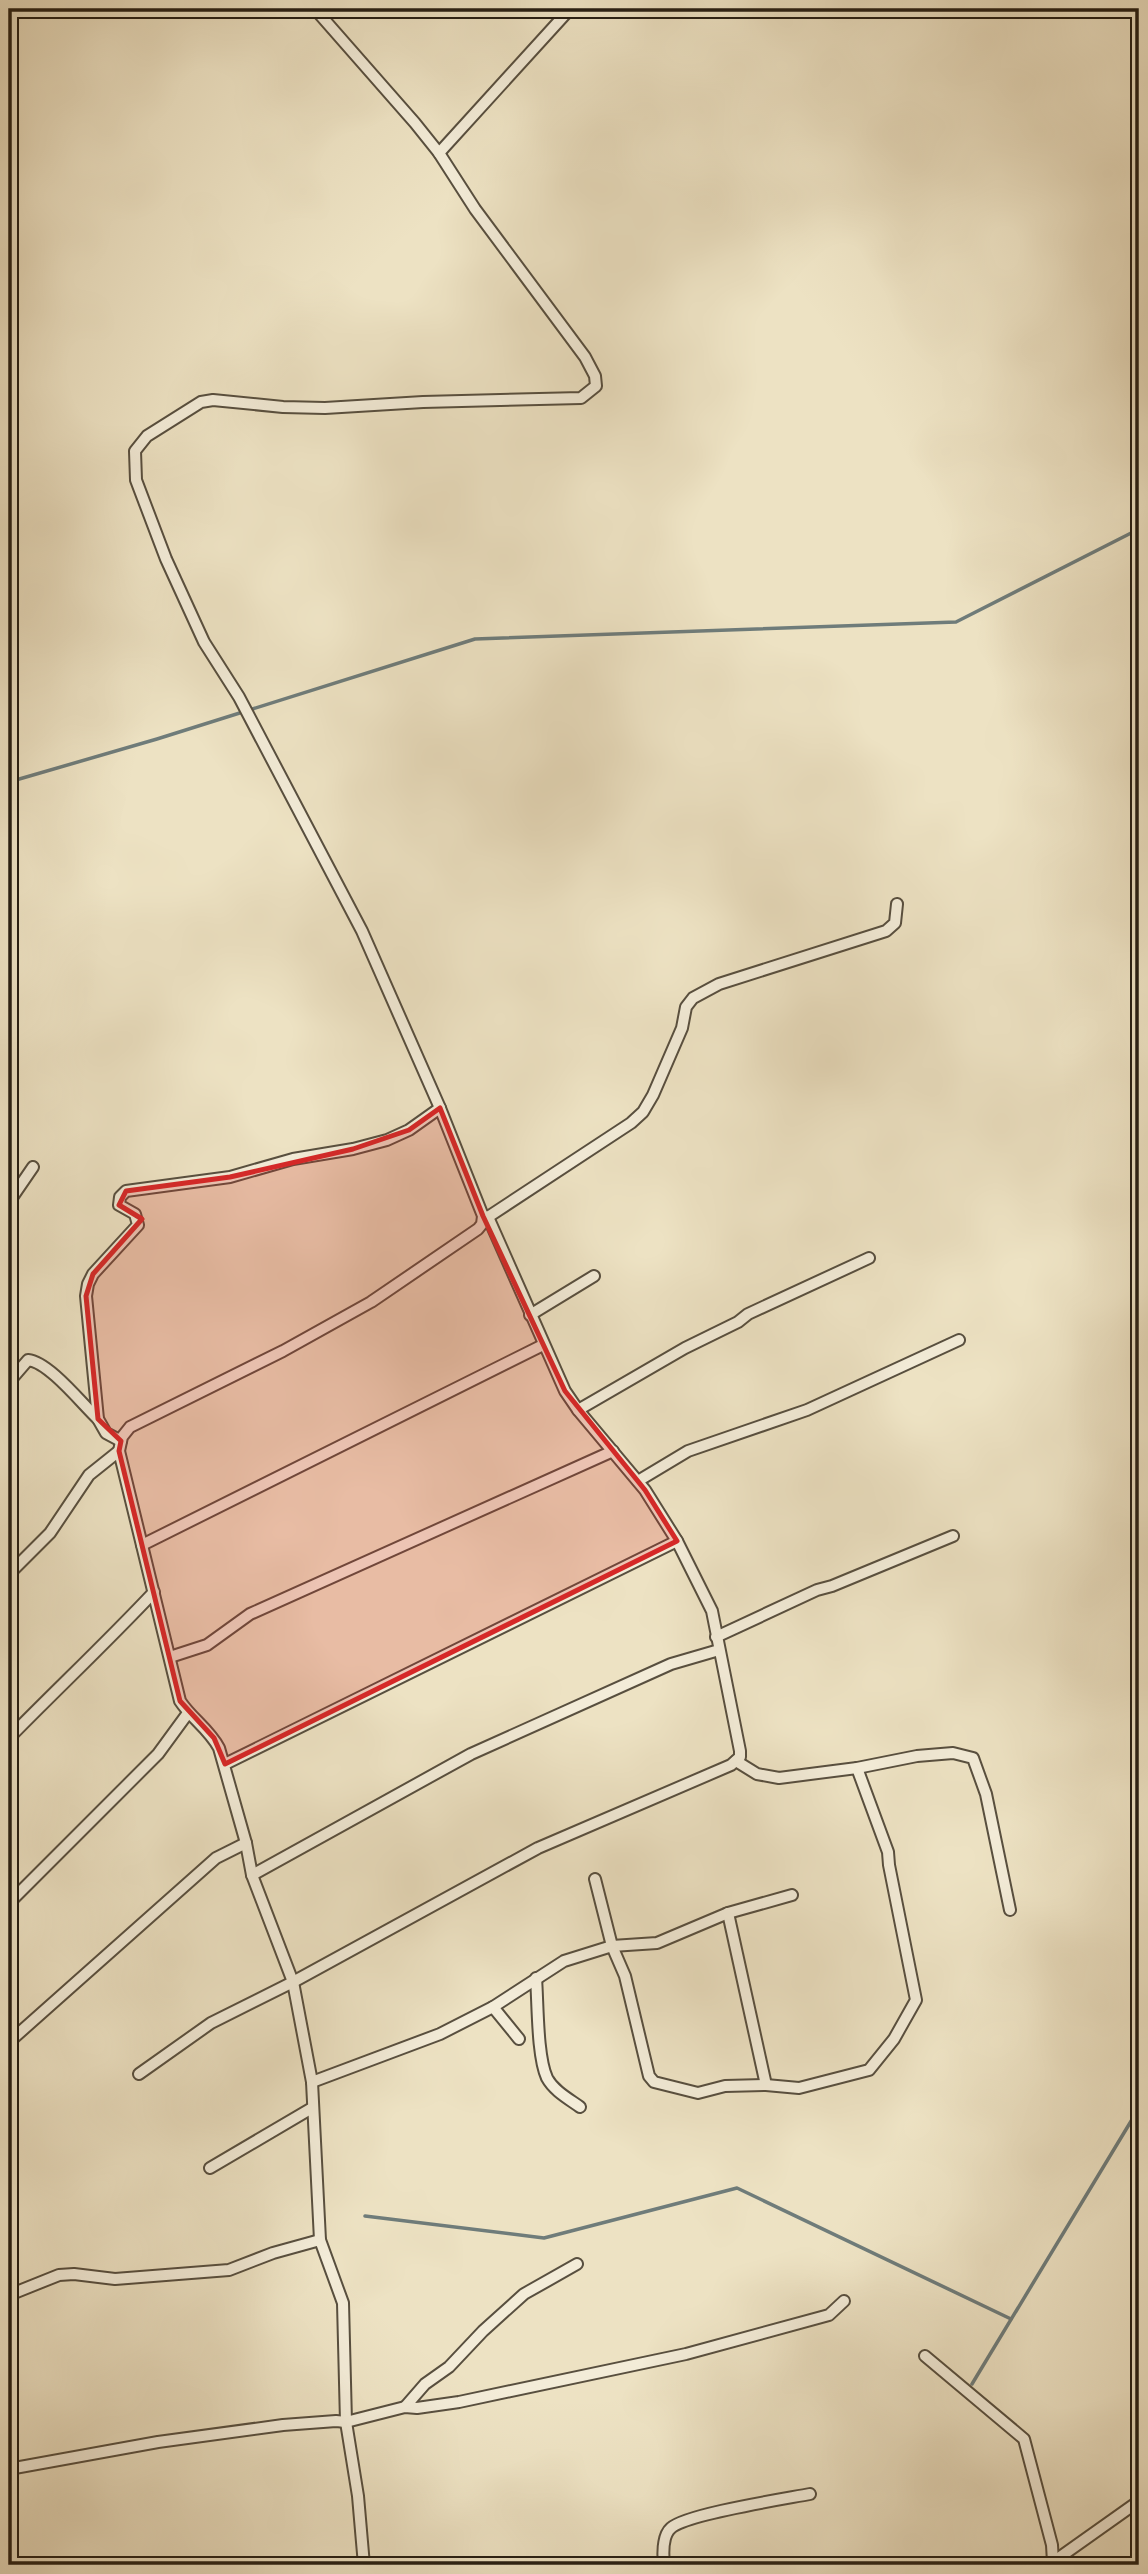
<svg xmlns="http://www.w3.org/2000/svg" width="1148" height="2574" viewBox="0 0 1148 2574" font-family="'Sorts Mill Goudy',serif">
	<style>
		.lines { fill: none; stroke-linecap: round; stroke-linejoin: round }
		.stream { stroke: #6f7c7a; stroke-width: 3.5 }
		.minor-casing { stroke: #584f3f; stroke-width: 14 }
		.minor { stroke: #f3ecd8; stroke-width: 10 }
		.marked { fill: #d62828; fill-opacity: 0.2; stroke: #d62828; stroke-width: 5; stroke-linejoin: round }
	</style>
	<rect width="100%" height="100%" fill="#ede2c3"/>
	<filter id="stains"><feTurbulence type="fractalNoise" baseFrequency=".00286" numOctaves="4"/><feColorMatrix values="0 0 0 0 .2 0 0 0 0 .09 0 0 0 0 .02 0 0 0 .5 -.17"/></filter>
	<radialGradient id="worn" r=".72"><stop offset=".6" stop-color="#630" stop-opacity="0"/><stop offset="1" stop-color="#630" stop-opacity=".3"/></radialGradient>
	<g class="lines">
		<!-- stream -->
		<g class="stream">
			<polyline points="9,782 157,739 475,639 956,622 1139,529"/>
			<polyline points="365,2216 544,2238 737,2188 1011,2319"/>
			<polyline points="972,2384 1139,2108"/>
		</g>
		<defs>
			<g id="minor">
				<path d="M315,9L415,123L439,153L475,209L585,357L595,376L596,386L581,398L423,402L325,408L283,407L213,400L201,402L147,436L135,451L136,480L166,559L204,642L239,697L362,931L440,1108L483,1216L482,1224L478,1229L371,1302L283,1351L130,1427L122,1437L119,1451L180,1701C191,1718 209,1729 219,1748L246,1843L252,1875L293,1982L312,2082L320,2240L343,2303L346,2422L358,2496L364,2565"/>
				<polyline points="439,153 570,9"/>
				<polyline points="9,1202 33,1167"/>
				<polyline points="488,1217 631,1123 643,1112 653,1095 682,1028 686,1007 693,998 719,984 886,931 895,923 897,904"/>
				<polyline points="530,1315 594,1276"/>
				<path d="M9,1382L28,1360C49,1362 82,1404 98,1419"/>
				<polyline points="578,1410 685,1348 738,1322 748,1314 869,1258"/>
				<polyline points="121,1441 106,1433 98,1419 86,1296 88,1284 93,1274 138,1225 135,1214 119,1205 120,1197 126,1191 230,1177 293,1159 353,1149 387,1140 409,1130 440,1108"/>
				<polyline points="638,1481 688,1451 807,1410 959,1340"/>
				<polyline points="142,1545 543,1345"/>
				<polyline points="9,1574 50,1533 89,1475 119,1451"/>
				<polyline points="716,1637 817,1590 832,1586 953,1536"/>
				<polyline points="170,1657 207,1645 250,1614 613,1451"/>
				<path d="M9,1738C57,1689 107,1642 154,1592"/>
				<polyline points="736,1761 757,1774 779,1778 857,1768 917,1756 953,1753 973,1758 986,1794 1010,1910"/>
				<polyline points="225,1764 677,1541"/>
				<polyline points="252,1875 471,1754 671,1664 719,1650"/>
				<polyline points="595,1879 612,1946 625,1976 649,2076 654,2082 698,2093 725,2086 766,2085 799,2088 869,2070 894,2039 916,2000 889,1865 888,1852 857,1768"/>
				<polyline points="9,1903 158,1754 188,1713"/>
				<polyline points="728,1913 766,2085"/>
				<path d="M536,1978C538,2004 537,2056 547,2078C554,2091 569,2099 580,2107"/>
				<polyline points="493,2007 519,2039"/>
				<polyline points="9,2042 216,1858 246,1843"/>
				<polyline points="139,2074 211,2023 293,1982 538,1848 731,1765 740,1757 740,1751 712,1611 677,1541 645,1490 578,1410 565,1391 488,1217 483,1216"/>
				<polyline points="312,2082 440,2034 493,2007 564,1961 612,1946 657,1943 728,1913 792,1895"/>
				<polyline points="210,2168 312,2108"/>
				<polyline points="9,2295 59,2275 74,2274 115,2279 229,2270 273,2253 320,2240"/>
				<polyline points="925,2356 1024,2439 1052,2545 1053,2562 1050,2565"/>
				<polyline points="405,2407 425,2384 449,2367 483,2331 524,2294 577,2264"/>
				<polyline points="9,2469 158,2442 283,2425 336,2421 346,2422 405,2407 417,2408 459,2402 686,2354 829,2315 844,2301"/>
				<polyline points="1057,2564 1053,2562 1139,2501"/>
				<path d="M664,2565C663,2555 662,2536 671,2528C686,2514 784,2499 810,2494"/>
			</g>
		</defs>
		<!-- minor casing -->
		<use href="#minor" class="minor-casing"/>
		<!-- minor -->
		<use href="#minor" class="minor"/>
	</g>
	<!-- marked area -->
	<path class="marked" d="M440,1108L483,1216L565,1391L645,1490L677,1541L225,1764L214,1738L180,1701L119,1451L121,1441L98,1419L86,1296L93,1274L142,1219L119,1205L126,1191L230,1177L353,1149L409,1130Z"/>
	<!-- margin -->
	<rect width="1148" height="2574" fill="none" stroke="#ede2c3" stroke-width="35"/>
	<rect x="10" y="10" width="1127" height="2553" fill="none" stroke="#261e13" stroke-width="3.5"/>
	<rect x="18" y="18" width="1113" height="2539" fill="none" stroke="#261e13" stroke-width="2"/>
	<rect width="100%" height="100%" filter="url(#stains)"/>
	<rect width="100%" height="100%" fill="url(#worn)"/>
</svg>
